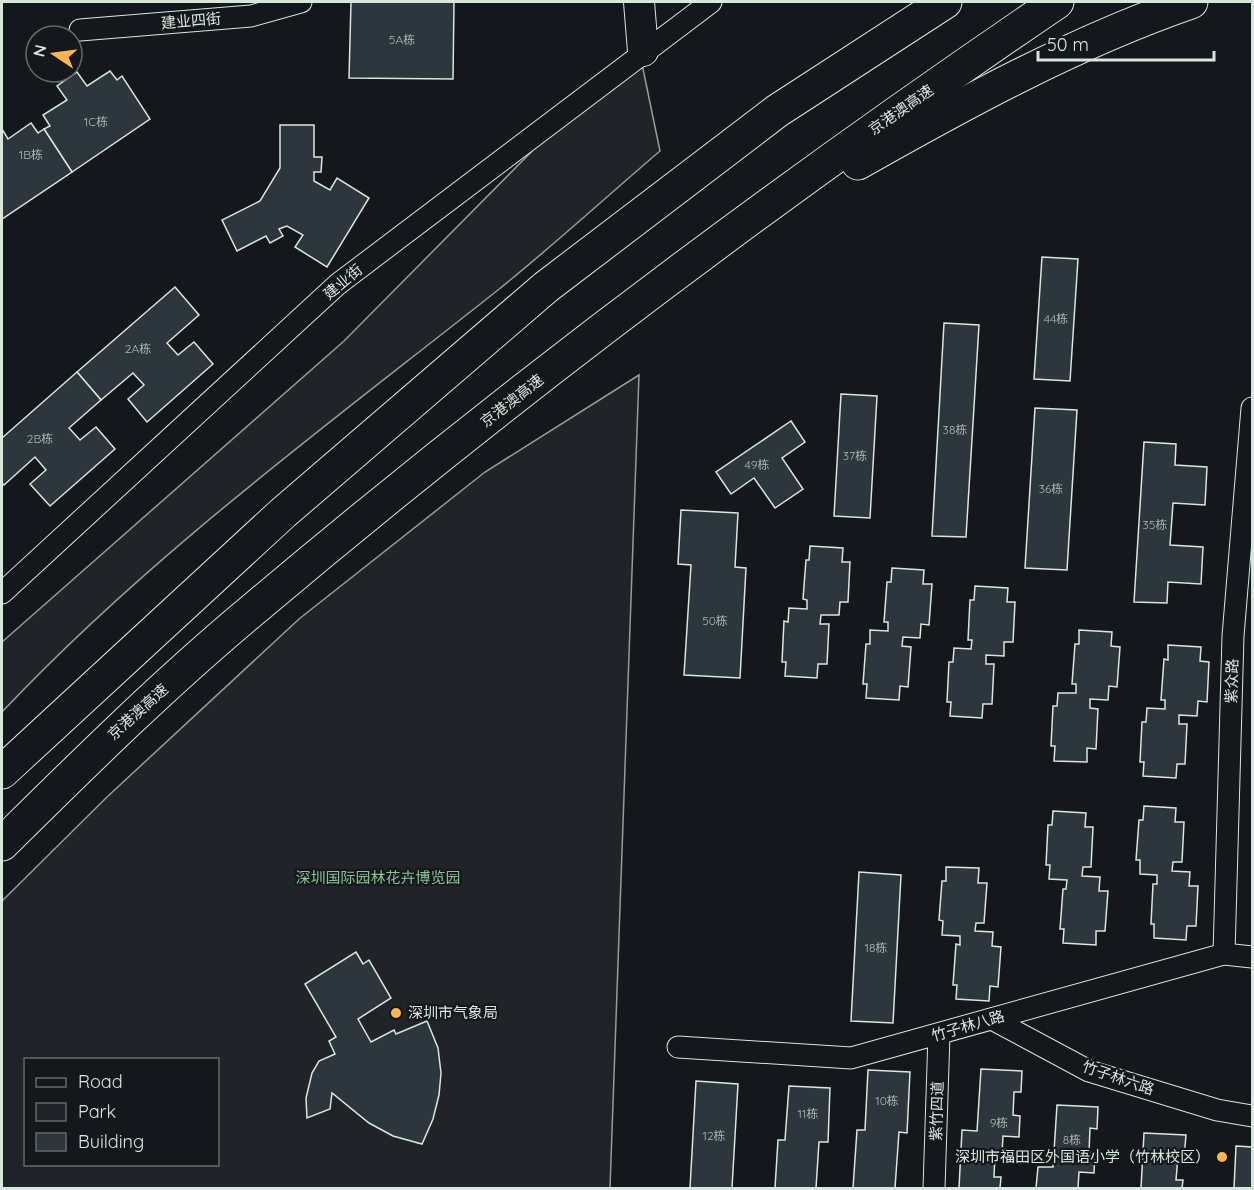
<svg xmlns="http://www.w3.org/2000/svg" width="1254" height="1190" viewBox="0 0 1254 1190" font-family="Quicksand,'Noto Sans SC',sans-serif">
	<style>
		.green { fill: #202428; stroke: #939e99; stroke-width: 1.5; fill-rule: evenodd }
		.building { fill: #2c363c; stroke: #d8e6dc; stroke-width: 1.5 }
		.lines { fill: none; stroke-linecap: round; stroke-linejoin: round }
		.street-casing { stroke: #d8e6dc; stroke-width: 23 }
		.secondary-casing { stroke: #d8e6dc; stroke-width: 32 }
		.highway-casing { stroke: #d8e6dc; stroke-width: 35 }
		.street { stroke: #14181c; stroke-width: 21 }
		.secondary { stroke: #14181c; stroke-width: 30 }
		.highway { stroke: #14181c; stroke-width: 33 }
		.poi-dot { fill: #ffb74d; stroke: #14181c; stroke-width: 2 }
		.labels { text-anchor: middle; stroke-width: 4.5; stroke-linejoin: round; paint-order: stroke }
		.number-label { font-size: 12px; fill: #adbab4 }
		.street-label { font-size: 15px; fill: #d8e6dc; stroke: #14181c }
		.park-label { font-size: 15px; fill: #8ac095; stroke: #14181c }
		.poi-label { font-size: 15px; fill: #d8e6dc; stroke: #14181c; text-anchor: start }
	</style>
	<rect width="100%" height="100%" fill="#14181c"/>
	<!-- green -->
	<g class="green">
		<path d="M642,64L660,151C606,197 554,245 498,290C329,424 151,554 2,712V642L344,341L543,140Z"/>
		<path d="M639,375L610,1188H2V901L107,797L299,619L485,472ZM26,1060H218V1164H26Z"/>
	</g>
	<!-- building -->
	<g class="building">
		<polygon points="351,2 454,2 453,79 349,78"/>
		<polygon points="110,71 117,80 122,76 150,119 72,172 44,129 50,126 43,115 67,100 57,86 77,72 87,86"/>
		<polygon points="31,123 38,133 44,129 72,172 2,219 2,129 8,139"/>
		<polygon points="280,125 314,125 314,157 322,157 321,172 314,172 314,181 330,190 337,178 369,198 327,267 295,247 303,235 287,226 279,229 283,236 270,243 266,236 237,251 222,220 260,201 280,168"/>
		<polygon points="1042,257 1078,259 1070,381 1034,379"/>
		<polygon points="175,287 199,315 167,343 178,355 194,342 213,364 147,422 128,399 144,385 133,373 101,400 77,372"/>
		<polygon points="944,323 979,325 966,537 932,536"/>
		<polygon points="77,372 101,400 69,428 80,440 96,427 115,449 50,506 30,484 46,470 35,457 4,485 2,483 2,438"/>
		<polygon points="841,394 877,396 870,518 834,516"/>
		<polygon points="1035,408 1077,410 1067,570 1025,568"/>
		<polygon points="791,421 805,442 782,458 803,489 775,508 754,478 731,494 716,472"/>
		<polygon points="1144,442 1176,444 1175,465 1207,467 1205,505 1173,503 1170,545 1203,547 1201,584 1168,582 1167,603 1134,602"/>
		<polygon points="681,510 738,513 735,567 746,568 740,678 684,675 691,565 678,564"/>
		<polygon points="810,546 843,548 842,562 850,562 848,602 840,602 839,615 821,615 820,624 829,624 827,664 818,664 817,678 785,676 786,662 782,662 784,621 788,622 789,608 807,609 807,600 803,599 806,560 809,560"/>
		<polygon points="892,568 924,570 923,584 932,584 929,625 921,624 920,638 903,637 902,646 911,647 908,687 900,686 899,700 866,698 867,684 863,684 866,644 870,644 870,630 888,631 888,622 884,622 887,582 891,582"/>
		<polygon points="975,586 1008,588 1007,602 1015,602 1013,642 1004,642 1004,656 986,655 986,664 994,664 992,704 983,704 982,718 950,716 951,702 947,702 949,662 953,662 954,648 971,649 972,640 968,640 970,600 974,600"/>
		<polygon points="1079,630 1112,632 1111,646 1120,647 1117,687 1109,686 1108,700 1090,699 1090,708 1098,709 1096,749 1087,748 1087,762 1054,761 1055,746 1051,746 1053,706 1057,706 1058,693 1076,693 1076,684 1072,684 1075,644 1079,644"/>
		<polygon points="1168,645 1201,647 1200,661 1209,662 1207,702 1198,701 1197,716 1179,715 1179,724 1187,724 1185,764 1177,764 1176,778 1143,776 1144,762 1140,762 1142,722 1146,722 1147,708 1165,709 1165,700 1161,700 1164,659 1168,660"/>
		<polygon points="1144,806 1176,808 1175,822 1184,822 1182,862 1173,862 1172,871 1190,872 1189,886 1198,886 1196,926 1187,926 1186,940 1154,938 1154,924 1151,924 1153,884 1157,884 1157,875 1140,874 1140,860 1136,860 1139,820 1143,820"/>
		<polygon points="1053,811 1086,813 1085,827 1093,827 1091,867 1083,867 1082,876 1100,877 1099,891 1108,891 1105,931 1096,931 1096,945 1063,943 1064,929 1060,929 1063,889 1066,889 1067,880 1049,879 1050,865 1046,865 1048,825 1052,825"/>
		<polygon points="946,867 979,868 978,883 987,883 984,923 976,923 975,931 993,932 992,946 1001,947 998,987 990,986 989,1001 956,999 957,985 953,985 956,944 960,945 960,936 942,935 943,921 939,920 942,881 946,881"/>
		<polygon points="859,872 901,875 893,1023 851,1021"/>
		<polygon points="356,952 363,964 369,960 391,998 358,1019 371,1042 394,1030 396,1034 427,1021 438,1048 441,1073 439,1095 433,1119 422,1144 393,1136 369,1123 332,1093 330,1109 307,1118 306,1098 312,1073 319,1061 335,1054 329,1041 336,1037 305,984"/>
		<polygon points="981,1069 1022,1071 1021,1092 1014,1092 1013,1115 1020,1116 1019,1137 1003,1136 1002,1154 995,1153 994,1177 1001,1177 1000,1188 959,1188 962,1130 977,1131"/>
		<polygon points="868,1070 910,1072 907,1133 899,1132 895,1188 853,1188 857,1130 865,1130"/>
		<polygon points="696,1081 738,1084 732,1188 690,1188"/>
		<polygon points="789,1086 830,1088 828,1142 819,1142 816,1188 775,1188 778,1140 785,1140"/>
		<polygon points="1057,1105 1098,1107 1097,1129 1090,1128 1089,1152 1095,1152 1094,1173 1079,1172 1078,1188 1036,1188 1038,1167 1053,1167"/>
		<polygon points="1144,1133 1186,1135 1184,1157 1178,1156 1176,1180 1183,1180 1182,1188 1141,1188"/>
		<polygon points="1236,1146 1252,1147 1252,1188 1234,1188"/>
	</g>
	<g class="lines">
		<defs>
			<g id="street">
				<polyline points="80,30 251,16 301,2"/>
				<polyline points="2,593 338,284 711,2"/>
				<polyline points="1224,954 1233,636 1252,408"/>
				<polyline points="992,1019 1089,1071 1217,1110 1252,1116"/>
				<polyline points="678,1047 851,1058 1224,954 1252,957"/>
				<polyline points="934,1188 939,1034"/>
			</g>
			<polyline id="secondary" points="639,2 643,51"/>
			<g id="highway">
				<path d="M858,163C964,103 1075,42 1191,2"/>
				<polyline points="2,772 283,513 546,287 777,111 945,2"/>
				<path d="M2,844C84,763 166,682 255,608C511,392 780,190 1057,2"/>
			</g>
		</defs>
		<!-- street casing -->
		<use href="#street" class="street-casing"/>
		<!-- secondary casing -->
		<use href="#secondary" class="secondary-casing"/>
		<!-- highway casing -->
		<use href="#highway" class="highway-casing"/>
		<!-- street -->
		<use href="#street" class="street"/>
		<!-- secondary -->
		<use href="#secondary" class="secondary"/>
		<!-- highway -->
		<use href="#highway" class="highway"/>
	</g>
	<!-- markers -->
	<g class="poi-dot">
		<circle cx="396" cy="1013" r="6"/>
		<circle cx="1222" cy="1157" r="6"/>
	</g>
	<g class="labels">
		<!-- number labels -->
		<g class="number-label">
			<text x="402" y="44">5A栋</text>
			<text x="96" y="126">1C栋</text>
			<text x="31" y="159">1B栋</text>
			<text x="1056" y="323">44栋</text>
			<text x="138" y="353">2A栋</text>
			<text x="955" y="434">38栋</text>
			<text x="40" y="443">2B栋</text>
			<text x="855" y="460">37栋</text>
			<text x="757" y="469">49栋</text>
			<text x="1051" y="493">36栋</text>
			<text x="1155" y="529">35栋</text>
			<text x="715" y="625">50栋</text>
			<text x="876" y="952">18栋</text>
			<text x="887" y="1105">10栋</text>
			<text x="808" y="1118">11栋</text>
			<text x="999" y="1127">9栋</text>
			<text x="714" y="1140">12栋</text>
			<text x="1072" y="1144">8栋</text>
		</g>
		<!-- street labels -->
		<g class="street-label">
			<text transform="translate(191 21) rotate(-5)" y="5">建业四街</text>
			<text transform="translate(901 110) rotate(-35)" y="5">京港澳高速</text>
			<text transform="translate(343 282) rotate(-40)" y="5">建业街</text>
			<text transform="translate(512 401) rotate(-38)" y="5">京港澳高速</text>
			<text transform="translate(1232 681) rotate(-88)" y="5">紫众路</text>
			<text transform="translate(138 712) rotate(-42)" y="5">京港澳高速</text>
			<text transform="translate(968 1026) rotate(-16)" y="5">竹子林八路</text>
			<text transform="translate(1118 1078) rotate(19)" y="5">竹子林六路</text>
			<text transform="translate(937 1111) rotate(-88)" y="5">紫竹四道</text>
		</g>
		<!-- park labels -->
		<g class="park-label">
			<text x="378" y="883">深圳国际园林花卉博览园</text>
		</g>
		<!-- poi labels -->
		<g class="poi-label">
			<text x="408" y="1018">深圳市气象局</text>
			<text x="1210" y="1162" text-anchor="end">深圳市福田区外国语小学（竹林校区）</text>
		</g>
	</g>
	<!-- border -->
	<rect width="1254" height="1190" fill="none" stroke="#d8e6dc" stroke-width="6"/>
	<!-- legend -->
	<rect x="24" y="1058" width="195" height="108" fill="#14181c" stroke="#626a69" stroke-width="1.5"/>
	<rect x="36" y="1078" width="30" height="9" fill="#14181c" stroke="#626a69" stroke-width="1.5"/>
	<text x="78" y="1088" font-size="18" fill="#d8e6dc">Road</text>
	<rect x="36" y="1103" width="30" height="18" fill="#202428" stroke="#626a69" stroke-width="1.5"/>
	<text x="78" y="1118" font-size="18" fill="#d8e6dc">Park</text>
	<rect x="36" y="1133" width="30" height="18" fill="#2c363c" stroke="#626a69" stroke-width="1.5"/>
	<text x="78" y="1148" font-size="18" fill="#d8e6dc">Building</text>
	<!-- north arrow -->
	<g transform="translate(54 54) rotate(283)"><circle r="28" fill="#14181c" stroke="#626a69" stroke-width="1.5"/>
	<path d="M0-4.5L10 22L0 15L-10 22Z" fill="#ffb74d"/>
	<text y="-9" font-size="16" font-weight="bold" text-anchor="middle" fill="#d8e6dc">N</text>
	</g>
	<!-- scale -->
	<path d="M1038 51v9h176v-9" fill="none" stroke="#d8e6dc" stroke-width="3"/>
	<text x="1047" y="51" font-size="18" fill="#d8e6dc" stroke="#14181c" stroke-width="4.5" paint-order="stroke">50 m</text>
</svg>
